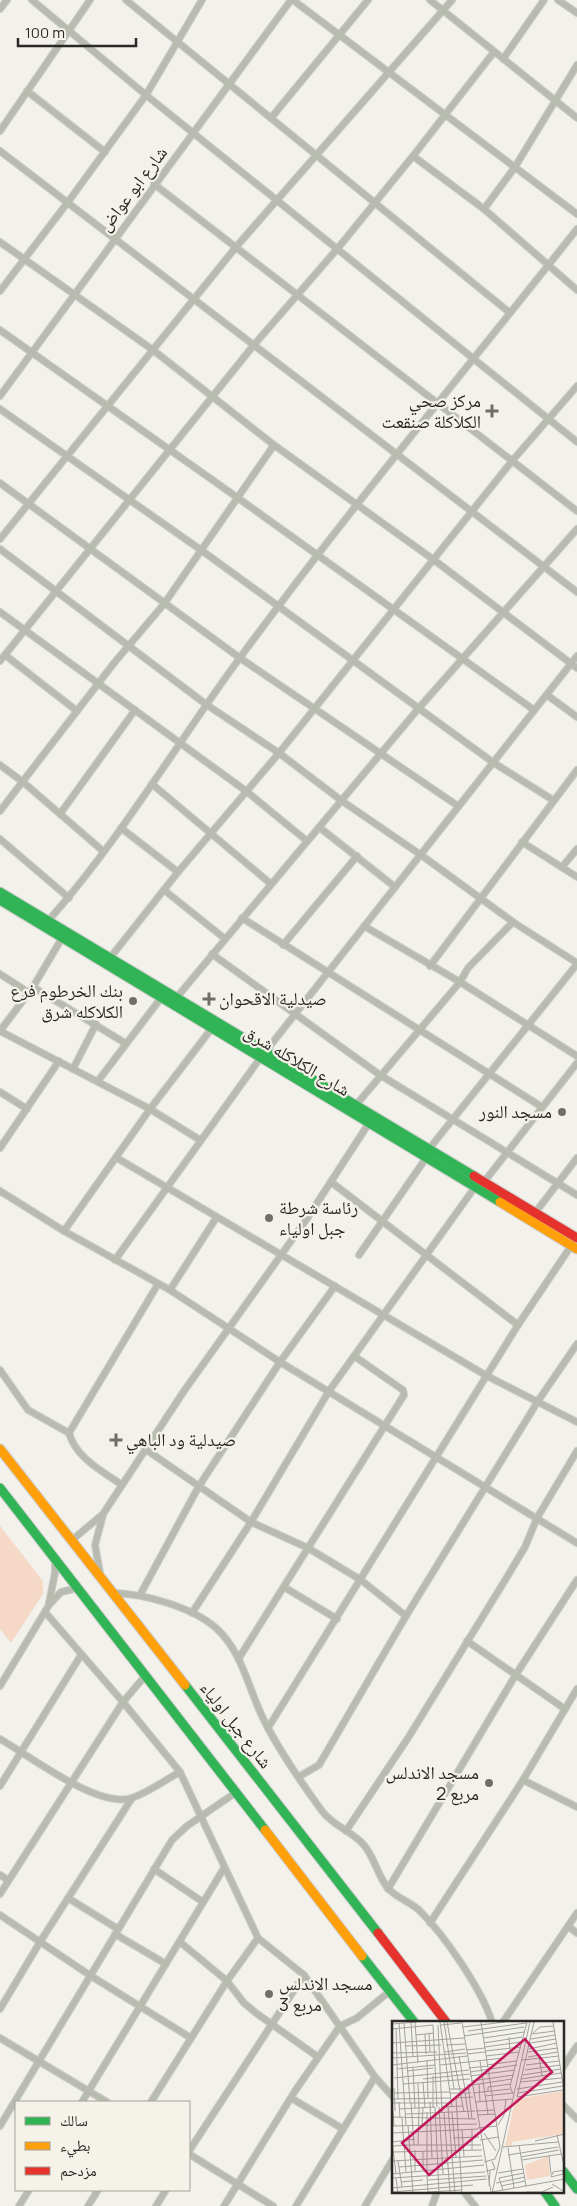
<svg xmlns="http://www.w3.org/2000/svg" width="577" height="2206" viewBox="0 0 577 2206" font-family="Manrope,'Noto Naskh Arabic',sans-serif">
	<style>
		.green { fill: #f6d8c7 }
		.lines { fill: none; stroke-linecap: round; stroke-linejoin: round }
		.street-casing { stroke: #cdccc9; stroke-width: 8 }
		.fast-casing { stroke: #cdccc9; stroke-width: 11 }
		.slow-casing { stroke: #cdccc9; stroke-width: 11 }
		.jam-casing { stroke: #cdccc9; stroke-width: 11 }
		.street { stroke: #b7bbb0; stroke-width: 6 }
		.fast { stroke: #30b455; stroke-width: 9 }
		.slow { stroke: #ff9f0a; stroke-width: 9 }
		.jam { stroke: #e5322d; stroke-width: 9 }
		.poi-dot { fill: #6f6e6a; stroke: #f5f3e9; stroke-width: 2 }
		.labels { text-anchor: middle; stroke-width: 4.5; stroke-linejoin: round; paint-order: stroke }
		.street-label { font-size: 18px; fill: #292824; stroke: #f5f3e9 }
		.poi-label { font-size: 18px; fill: #292824; stroke: #f5f3e9; text-anchor: end }
		.inset-road { fill: none; stroke: #a2a19c; stroke-width: 1 }
		.view { fill: #c2185b; fill-opacity: 0.15; stroke: #c2185b; stroke-width: 2.5 }
		.inset-edge { fill: none; stroke: #292824; stroke-width: 2.5 }
	</style>
	<rect width="100%" height="100%" fill="#f2f1ec"/>
	<!-- green -->
	<polygon class="green" points="0,1526 43,1581 43,1594 11,1643 0,1629"/>
	<g class="lines">
		<defs>
			<g id="street">
				<polyline points="32,0 146,95 577,442"/>
				<polyline points="126,0 510,313"/>
				<polyline points="293,0 577,214"/>
				<polyline points="430,0 577,118"/>
				<polyline points="558,0 577,13"/>
				<polyline points="0,9 7,0"/>
				<polyline points="503,59 544,0"/>
				<polyline points="27,91 105,152"/>
				<polyline points="271,118 368,0"/>
				<polyline points="0,131 90,0"/>
				<polyline points="0,151 577,592"/>
				<polyline points="413,156 484,209 577,290"/>
				<polyline points="154,184 577,511"/>
				<polyline points="484,209 515,167 577,65"/>
				<polyline points="0,242 153,350 274,445 434,560 577,668"/>
				<polyline points="0,291 68,202 146,95 202,0"/>
				<polyline points="0,330 238,498 534,710"/>
				<polyline points="0,396 291,0"/>
				<polyline points="0,409 201,550 494,763 553,800"/>
				<polyline points="0,483 240,658 458,806"/>
				<polyline points="0,539 236,247 452,0"/>
				<polyline points="0,549 207,705 279,753 342,801 421,855 513,922 577,963"/>
				<polyline points="0,612 246,791 307,841"/>
				<polyline points="5,655 77,711"/>
				<polyline points="0,661 253,346 338,248 413,156 494,52"/>
				<polyline points="547,695 577,717"/>
				<polyline points="0,765 23,782 103,851"/>
				<polyline points="152,784 271,884"/>
				<polyline points="0,811 114,663 164,604 274,445"/>
				<polyline points="60,814 135,710"/>
				<polyline points="319,827 395,887"/>
				<polyline points="121,828 178,872"/>
				<polyline points="0,839 69,898"/>
				<polyline points="522,842 577,877"/>
				<polyline points="562,867 577,849"/>
				<polyline points="164,890 224,938"/>
				<polyline points="242,918 542,1107"/>
				<path d="M48,921C120,840 175,746 239,659C347,512 464,372 577,229"/>
				<polyline points="364,926 460,982 577,1056"/>
				<polyline points="283,945 357,856"/>
				<polyline points="212,954 380,1075 577,1195"/>
				<polyline points="110,958 178,872 279,753 512,461 577,386"/>
				<polyline points="430,966 577,770"/>
				<polyline points="0,974 28,992"/>
				<polyline points="33,987 125,1043"/>
				<polyline points="177,997 418,709 577,529"/>
				<polyline points="0,1031 73,1069 96,1024"/>
				<polyline points="0,1031 33,987 62,938"/>
				<polyline points="266,1051 577,656"/>
				<polyline points="73,1069 150,1109 200,1140"/>
				<polyline points="98,1081 161,998"/>
				<polyline points="0,1092 27,1109"/>
				<polyline points="356,1105 460,982 468,968 513,922"/>
				<polyline points="0,1148 59,1061"/>
				<polyline points="429,1149 577,964"/>
				<polyline points="117,1158 487,1376 577,1422"/>
				<polyline points="331,1182 518,1325"/>
				<polyline points="484,1182 577,1063"/>
				<polyline points="0,1191 64,1231 170,1290 280,1362 577,1543"/>
				<polyline points="535,1213 577,1158"/>
				<polyline points="64,1231 150,1109 212,1028"/>
				<polyline points="359,1255 426,1158"/>
				<polyline points="115,1260 261,1057"/>
				<polyline points="170,1290 216,1218"/>
				<path d="M0,1370L28,1410L69,1433C76,1458 102,1471 122,1485"/>
				<polyline points="69,1433 158,1284"/>
				<polyline points="145,1449 251,1522 308,1548 361,1580 406,1616"/>
				<polyline points="71,1541 103,1514 184,1391 306,1220 369,1123"/>
				<polyline points="100,1573 95,1545 103,1515"/>
				<polyline points="284,1587 337,1619"/>
				<path d="M114,1593C145,1594 192,1607 216,1628C245,1654 249,1695 268,1728C283,1756 303,1785 322,1811C332,1825 351,1831 363,1844C374,1856 377,1874 387,1887C394,1897 411,1902 420,1911C445,1936 482,1990 492,2022"/>
				<polyline points="140,1595 199,1486 280,1362 335,1286"/>
				<polyline points="49,1603 55,1573 55,1561"/>
				<polyline points="45,1612 123,1702 180,1772 258,1938 304,1975 375,2077 393,2097"/>
				<polyline points="192,1613 251,1522 329,1391 475,1187"/>
				<polyline points="467,1641 565,1709"/>
				<polyline points="239,1658 404,1395 403,1390 354,1356"/>
				<polyline points="0,1686 49,1605 61,1592 78,1588"/>
				<polyline points="268,1728 518,1325 571,1246"/>
				<path d="M0,1739C30,1756 98,1809 132,1798C149,1792 165,1780 180,1772"/>
				<polyline points="300,1776 319,1765 406,1616 538,1401 577,1344"/>
				<polyline points="523,1780 577,1807"/>
				<polyline points="0,1786 81,1655"/>
				<polyline points="346,1831 408,1738 507,1577 525,1547 537,1518 577,1451"/>
				<polyline points="154,1869 203,1902"/>
				<polyline points="0,1875 8,1880"/>
				<polyline points="388,1889 515,1676 577,1580"/>
				<polyline points="0,1894 123,1702 145,1676"/>
				<polyline points="68,1898 118,1929"/>
				<polyline points="0,1915 91,1976 191,2038"/>
				<polyline points="430,1923 523,1780 577,1689"/>
				<polyline points="568,1926 577,1933"/>
				<polyline points="115,1934 166,1964"/>
				<polyline points="180,1942 227,1981 244,2003 256,2013 318,2057"/>
				<polyline points="0,2009 40,1942 132,1798"/>
				<polyline points="503,2022 577,1913"/>
				<polyline points="0,2038 107,2102"/>
				<polyline points="563,2067 577,2046"/>
				<polyline points="291,2098 343,2129"/>
				<polyline points="82,2102 224,1868"/>
				<polyline points="151,2102 227,1981 258,1938"/>
				<polyline points="563,2105 577,2119"/>
				<polyline points="0,2126 172,1840 187,1826 235,1793"/>
				<polyline points="189,2151 304,1975"/>
				<polyline points="189,2154 273,2206"/>
				<polyline points="464,2192 475,2206"/>
				<polyline points="19,2206 29,2190"/>
				<polyline points="88,2206 98,2190"/>
				<polyline points="156,2206 166,2190"/>
				<polyline points="224,2206 295,2091 340,2026 357,2018 390,1991"/>
				<polyline points="296,2206 375,2077"/>
				<polyline points="365,2206 393,2159"/>
				<polyline points="432,2206 437,2192"/>
			</g>
			<g id="fast">
				<polyline points="0,892 474,1176"/>
				<polyline points="0,900 500,1202"/>
				<polyline points="0,1488 265,1830"/>
				<polyline points="185,1685 378,1933"/>
				<polyline points="362,1956 414,2022"/>
				<polyline points="563,2171 577,2189"/>
				<polyline points="545,2192 555,2206"/>
			</g>
			<g id="slow">
				<polyline points="500,1202 577,1249"/>
				<polyline points="0,1449 185,1685"/>
				<polyline points="265,1830 362,1956"/>
			</g>
			<g id="jam">
				<polyline points="474,1176 577,1238"/>
				<polyline points="378,1933 446,2022"/>
			</g>
		</defs>
		<!-- street casing -->
		<use href="#street" class="street-casing"/>
		<!-- fast casing -->
		<use href="#fast" class="fast-casing"/>
		<!-- slow casing -->
		<use href="#slow" class="slow-casing"/>
		<!-- jam casing -->
		<use href="#jam" class="jam-casing"/>
		<!-- street -->
		<use href="#street" class="street"/>
		<!-- fast -->
		<use href="#fast" class="fast"/>
		<!-- slow -->
		<use href="#slow" class="slow"/>
		<!-- jam -->
		<use href="#jam" class="jam"/>
	</g>
	<!-- markers -->
	<g class="poi-dot">
		<path d="M489.5 403.5h5v5h5v5h-5v5h-5v-5h-5v-5h5z"/>
		<path d="M206.5 991.5h5v5h5v5h-5v5h-5v-5h-5v-5h5z"/>
		<circle cx="133" cy="1001" r="5"/>
		<circle cx="562" cy="1112" r="5"/>
		<circle cx="269" cy="1218" r="5"/>
		<path d="M113.5 1432.5h5v5h5v5h-5v5h-5v-5h-5v-5h5z"/>
		<circle cx="489" cy="1783" r="5"/>
		<circle cx="269" cy="1994" r="5"/>
	</g>
	<g class="labels">
		<!-- street labels -->
		<g class="street-label">
			<text transform="translate(133 189) rotate(-53)" y="6">شارع ابو عواض</text>
			<text transform="translate(297 1061) rotate(31)" y="6">شارع الكلاكله شرق</text>
			<text transform="translate(236 1725) rotate(52)" y="6">شارع جبل اولياء</text>
		</g>
		<!-- poi labels -->
		<g class="poi-label">
			<text x="481" y="407">مركز صحي<tspan x="481" dy="21">الكلاكلة صنقعت</tspan></text>
			<text x="123" y="997">بنك الخرطوم فرع<tspan x="123" dy="21">الكلاكله شرق</tspan></text>
			<text x="219" y="1005" text-anchor="start">صيدلية الاقحوان</text>
			<text x="552" y="1118">مسجد النور</text>
			<text x="279" y="1214" text-anchor="start">رئاسة شرطة<tspan x="279" dy="21">جبل اولياء</tspan></text>
			<text x="126" y="1446" text-anchor="start">صيدلية ود الباهي</text>
			<text x="479" y="1779">مسجد الاندلس<tspan x="479" dy="21">مربع 2</tspan></text>
			<text x="279" y="1990" text-anchor="start">مسجد الاندلس<tspan x="279" dy="21">مربع 3</tspan></text>
		</g>
	</g>
	<!-- overview -->
	<g transform="translate(392 2021)">
		<rect width="172" height="172" fill="#f2f1ec"/>
		<path d="M172,70V113L120,121V125L113,126L123,78ZM156,135L158,155L135,159L133,144Z" fill="#f6d8c7"/>
		<path class="inset-road" d="M19,1L21,36M23,1L26,42M48,1L60,86M52,1L62,68M55,1L72,91M70,1L99,171M89,1L108,126L103,138L92,141M161,1L172,69M7,2L14,104M12,2L18,81M0,3L25,1M41,4L45,86M46,4L50,91M49,4L69,2M71,6L113,1M4,7L6,78M0,8L41,4M76,10L134,2M141,12L148,6L162,5M33,13L34,33M37,13L38,31M140,13L163,10M24,14L42,12M72,15L132,6M117,16L118,32M92,17L132,11M139,18L163,14M0,22L72,17M92,22L130,16M138,22L164,18M54,24L73,23M13,25L49,24M93,26L129,21M137,28L165,22M74,29L93,27M93,30L129,26M53,31L73,28M136,31L166,27M0,32L45,31M75,33L93,31M147,34L150,55M67,35L73,68M94,35L127,31M136,36L166,31M0,37L74,32M35,39L36,77M130,39L167,35M88,40L96,93M76,41L111,37L115,32M0,44L75,35M48,44L76,41M95,44L124,40M134,44L167,40M21,46L23,87M77,47L96,45M5,48L43,44M133,49L168,44M15,50L41,47M78,51L125,44M131,54L169,48M41,55V86M78,55L123,49M2,57L77,49M31,58L78,53M129,58L169,52M79,60L122,54M31,61L33,87M128,61L170,57M26,62L27,87M11,63L78,58M76,63L80,98M87,63L88,80M80,64L120,58M2,67L3,90M57,68H78M125,68L170,61M96,71V66L119,63M2,72L58,71M58,72H79M73,72L77,98M81,72L118,68M126,72L171,65M121,73L118,65L135,1M93,75L120,72M125,76L142,1M125,76L171,69M64,77L70,172M64,77L81,76M0,78L58,77M7,81L8,97M19,81L22,124M38,81L40,137M83,81L120,78M0,82H58M43,86L47,172M47,86L51,153M49,86L71,85M56,86L63,172M7,88L43,86M1,90L2,105M84,90L102,89M35,91V149M52,91L58,172M60,91L64,136M14,93L83,90M85,94L103,93M0,96L84,98M10,97L14,151M16,104L21,172M30,104L31,87M106,104L112,94L114,78M0,105L85,103M86,107L105,105M70,109L72,135M80,109V129M0,112L86,108M92,112L104,130M61,117L87,116M88,119L106,116M143,120L173,113M0,121L4,152M0,121L23,118M17,124H89M26,124L27,87M127,124L134,165M1,125L17,124M111,126L166,121M116,127L122,167M23,129V150M31,130V149M0,131L90,129M116,134L166,126M157,135L159,153M129,136L167,129M130,139L169,133M0,140L90,135M6,140L10,166M7,146L91,139M94,150L103,148L100,140M106,152L131,148M0,153L92,144M35,155L36,172M159,156L161,151L173,149L165,114M159,156L171,153V150M0,157L93,151M4,157L6,172M36,159L94,155M9,161L31,159M104,162L133,156M160,163L173,171M97,165L98,150M109,165L133,160M0,167L95,158M111,169L107,157L132,152M0,171L81,164M36,171L70,169M100,171L173,158M134,171H150L161,166M100,172L138,1"/>
		<path class="view" d="M133,18L160,51L37,154L10,122Z"/>
		<rect width="172" height="172" class="inset-edge"/>
	</g>
	<!-- legend -->
	<rect x="15" y="2101" width="175" height="90" fill="#f5f3e9" stroke="#a3a29a"/>
	<rect x="25" y="2117" width="25" height="8" fill="#30b455" stroke="#a3a29a"/>
	<text x="60" y="2126" font-size="15" fill="#292824">سالك</text>
	<rect x="25" y="2142" width="25" height="8" fill="#ff9f0a" stroke="#a3a29a"/>
	<text x="60" y="2151" font-size="15" fill="#292824">بطيء</text>
	<rect x="25" y="2167" width="25" height="8" fill="#e5322d" stroke="#a3a29a"/>
	<text x="60" y="2176" font-size="15" fill="#292824">مزدحم</text>
	<!-- scale -->
	<path d="M18 38v8h118v-8" fill="none" stroke="#292824" stroke-width="2.5"/>
	<text x="25" y="38" font-size="15" fill="#292824" stroke="#f5f3e9" stroke-width="4" paint-order="stroke">100 m</text>
</svg>
